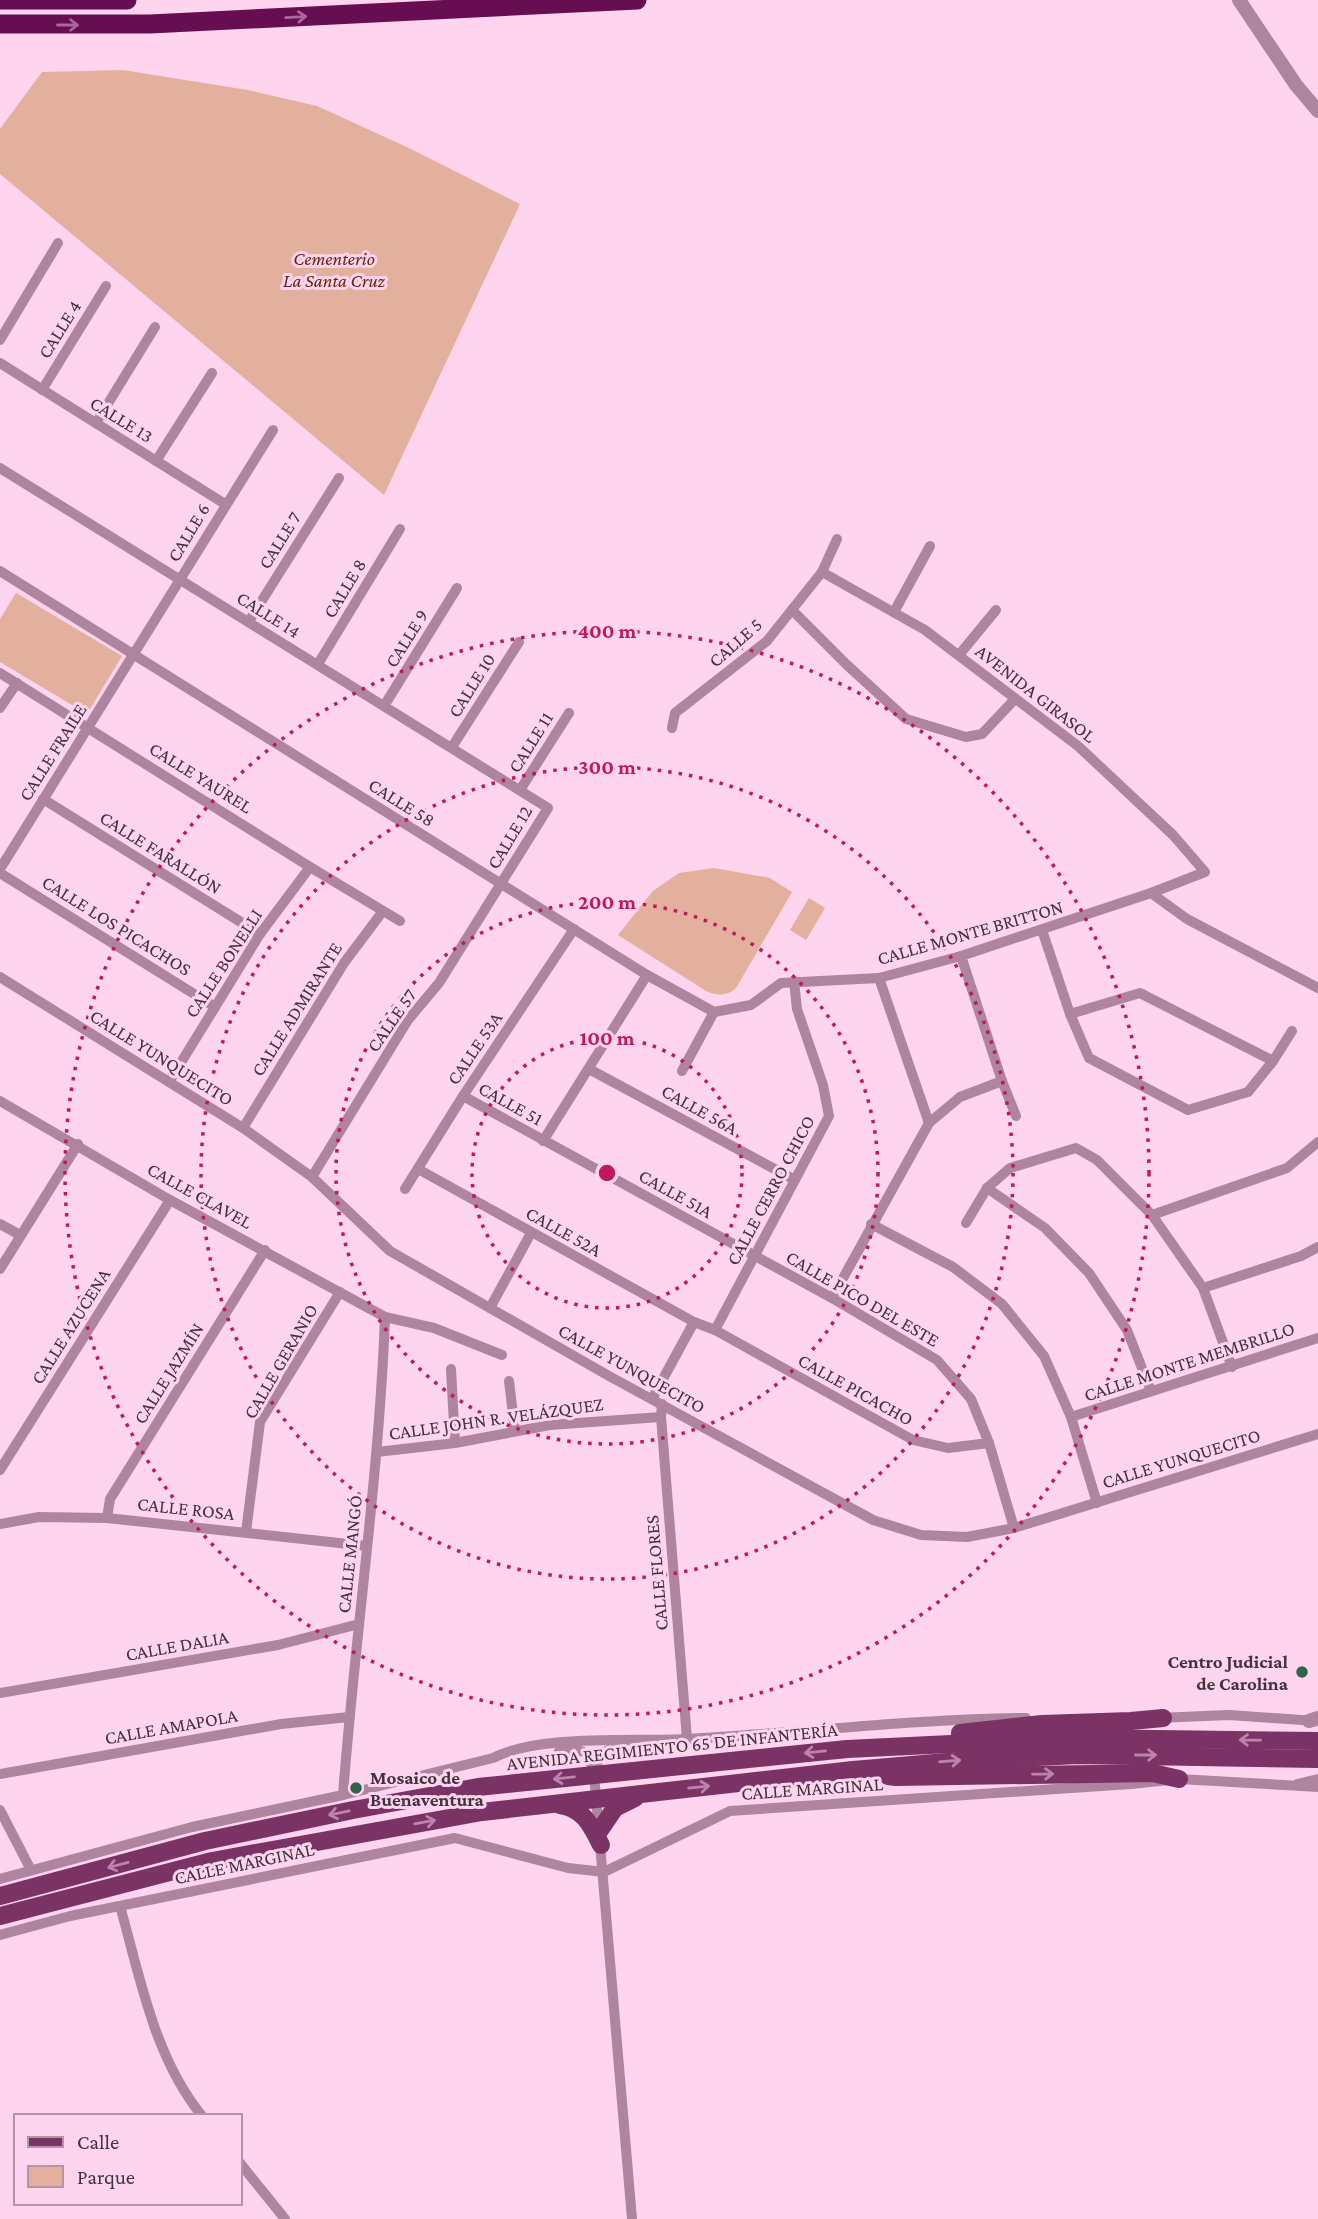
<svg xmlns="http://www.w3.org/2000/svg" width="1318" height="2219" viewBox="0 0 1318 2219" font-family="'Crimson Pro',serif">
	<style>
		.green { fill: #e3b09e }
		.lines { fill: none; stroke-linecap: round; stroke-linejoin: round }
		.minor { stroke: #ae849f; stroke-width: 10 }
		.tertiary { stroke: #ae849f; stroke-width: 14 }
		.primary { stroke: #7b3366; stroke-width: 18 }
		.motorway { stroke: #670d52; stroke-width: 19 }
		.oneway { stroke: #ab6799 }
		.oneway2 { stroke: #bc84aa }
		.ring { fill: none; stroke: #c2185b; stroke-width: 3.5; stroke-dasharray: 3.5 7 }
		.poi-dot { fill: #2f644a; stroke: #fed4ef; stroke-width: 2.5 }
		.labels { text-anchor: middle; stroke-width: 6; stroke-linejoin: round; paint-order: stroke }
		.park-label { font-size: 19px; font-style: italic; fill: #6e2506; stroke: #fed4ef }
		.street-label { font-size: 19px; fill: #43333d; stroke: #fed4ef }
		.poi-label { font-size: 19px; font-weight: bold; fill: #43333d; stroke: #fed4ef; text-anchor: end }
		.centre { fill: #c2185b; stroke: #fed4ef; stroke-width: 3.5 }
		.ring-label { font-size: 21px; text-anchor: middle; font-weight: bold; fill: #c2185b; stroke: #fed4ef; stroke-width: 6; stroke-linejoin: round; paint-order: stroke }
	</style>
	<rect width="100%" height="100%" fill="#fed4ef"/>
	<!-- green -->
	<g class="green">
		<polygon points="123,70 248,90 317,106 411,149 520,204 384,495 0,174 0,129 42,72"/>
		<polygon points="16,593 122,656 87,714 0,662 0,619"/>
		<path d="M714,868L770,878L792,892L736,988C727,996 717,996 706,991L618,935L653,891L679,873Z"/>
		<polygon points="809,898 825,908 806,940 790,930"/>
	</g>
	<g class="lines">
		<!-- minor -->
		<g class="minor">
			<polyline points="0,340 58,243"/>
			<polyline points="0,363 225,504"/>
			<polyline points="42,390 106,286"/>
			<polyline points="96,423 155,327"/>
			<polyline points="156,461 212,373"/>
			<polyline points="0,468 548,808 439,983 408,1020 312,1177"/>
			<polyline points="0,571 647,975 714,1012 751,1005 781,983 879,978 961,956 1151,893 1205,872 1173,835 1078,746 925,630 822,572"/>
			<polyline points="792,610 846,664 906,719 966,737 982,734 1015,699"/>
			<polyline points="894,612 930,546"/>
			<polyline points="249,621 339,478"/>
			<polyline points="959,655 996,610"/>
			<polyline points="318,664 400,529"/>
			<polyline points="0,673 310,867 400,921"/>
			<polyline points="384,706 457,588"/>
			<polyline points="0,708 17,683"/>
			<polyline points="672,728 675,713 767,641 822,572 837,539"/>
			<polyline points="452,747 519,642"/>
			<polyline points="520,790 569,713"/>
			<polyline points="43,799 260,934"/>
			<polyline points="0,869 273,430"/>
			<polyline points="0,873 215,1007"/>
			<polyline points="1151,893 1187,919 1318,988"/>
			<polyline points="1042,930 1070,1014 1089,1058 1188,1110 1248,1092 1273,1061 1292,1031"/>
			<polyline points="961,956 1002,1081 1016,1116"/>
			<polyline points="0,977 243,1128 312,1177 390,1251 609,1376 873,1520 921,1535 967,1537 1014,1528 1318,1434"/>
			<polyline points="879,978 929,1123"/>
			<polyline points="1070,1014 1140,993 1273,1061"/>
			<polyline points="589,1069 795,1180"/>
			<polyline points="682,1071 714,1012"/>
			<polyline points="169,1082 260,934 310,867"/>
			<polyline points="463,1096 832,1298 937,1360 971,1399 989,1443 1014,1528"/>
			<polyline points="0,1101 170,1200 385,1317 434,1328 502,1355"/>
			<polyline points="243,1128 344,963 383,911"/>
			<polyline points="543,1141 647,975"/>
			<polyline points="418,1169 694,1322 715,1330 913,1440 948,1448 989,1443"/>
			<polyline points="987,1188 1045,1228 1089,1273 1127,1330 1151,1391"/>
			<polyline points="405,1189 463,1096 574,929"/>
			<polyline points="1152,1215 1287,1168 1318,1142"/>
			<polyline points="966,1223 987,1188 1010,1168 1076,1148 1097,1160 1152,1215 1203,1288 1232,1367"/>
			<polyline points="0,1224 20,1235"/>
			<polyline points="871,1224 953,1267 1002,1304 1044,1356 1071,1417 1097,1503"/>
			<polyline points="0,1269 78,1144"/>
			<polyline points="1203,1288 1301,1256 1318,1247"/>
			<polyline points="832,1298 929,1123 960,1097 1002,1081"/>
			<polyline points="490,1308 531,1233"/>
			<polyline points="715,1330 829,1116 823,1085 797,1009 794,981"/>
			<polyline points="451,1369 455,1443"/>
			<polyline points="509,1381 515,1431"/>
			<polyline points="652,1399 694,1322"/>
			<polyline points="662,1404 661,1417 687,1739"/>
			<polyline points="1071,1417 1318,1338"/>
			<polyline points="377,1452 455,1443 550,1425 661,1417"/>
			<polyline points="0,1470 170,1200"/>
			<polyline points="107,1518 110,1499 265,1250"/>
			<polyline points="0,1524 39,1517 107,1518 367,1546"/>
			<polyline points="246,1532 260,1422 340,1292"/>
			<polyline points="0,1693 278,1645 359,1624"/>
			<polyline points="1157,1718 1229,1715 1316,1721"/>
			<polyline points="559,1751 581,1751 588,1754 594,1774 632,2219"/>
			<path d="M595,1772C599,1752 605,1750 623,1745"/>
			<polyline points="0,1774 281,1724 349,1717"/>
			<polyline points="1297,1784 1318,1779"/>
			<path d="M343,1795C355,1635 379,1477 385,1317"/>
			<polyline points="0,1810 31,1870"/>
			<path d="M0,1879L192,1827L343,1795L493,1758C539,1734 634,1742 687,1739C800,1733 913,1719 1026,1718"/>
			<path d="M120,1906C140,1977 154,2057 202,2116"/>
			<polyline points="0,1935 70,1916 455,1838 568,1868 604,1872 730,1811 1131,1784 1179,1779 1318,1787"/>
			<polyline points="240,2163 285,2219"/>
		</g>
		<!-- tertiary -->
		<g class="tertiary">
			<polyline points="1239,0 1296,85 1318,111"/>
			<polyline points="1309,1721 1318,1718"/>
		</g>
		<!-- primary -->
		<g class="primary">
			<polyline points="960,1733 1042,1724 1131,1721 1163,1718"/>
			<polyline points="888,1776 896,1777 1153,1773 1179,1779"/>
			<path d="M560,1805C583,1808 591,1825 601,1845"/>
			<polyline points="600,1830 615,1808 635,1798"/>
			<polyline points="0,1896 205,1841 353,1810 478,1787 847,1749 1078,1738 1318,1741"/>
			<polyline points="0,1916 212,1861 482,1812 853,1770 970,1760 1078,1755 1318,1759"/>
		</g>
		<!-- motorway -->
		<g class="motorway">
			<polyline points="0,0 127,0"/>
			<polyline points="0,24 150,24 637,0"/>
		</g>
	</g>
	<!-- one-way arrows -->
	<defs><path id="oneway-shaft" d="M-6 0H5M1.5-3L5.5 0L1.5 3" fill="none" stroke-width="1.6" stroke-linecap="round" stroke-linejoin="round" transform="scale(1.75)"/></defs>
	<g class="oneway">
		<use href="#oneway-shaft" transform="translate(296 17) rotate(-3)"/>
		<use href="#oneway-shaft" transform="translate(68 25)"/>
	</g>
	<g class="oneway2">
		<use href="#oneway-shaft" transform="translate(1250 1740) rotate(-179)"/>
		<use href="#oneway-shaft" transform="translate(815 1752) rotate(174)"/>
		<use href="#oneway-shaft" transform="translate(1146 1755)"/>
		<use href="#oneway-shaft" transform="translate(950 1761) rotate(-5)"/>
		<use href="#oneway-shaft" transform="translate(1043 1774) rotate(-1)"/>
		<use href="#oneway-shaft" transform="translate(564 1778) rotate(174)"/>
		<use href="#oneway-shaft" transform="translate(699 1787) rotate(-6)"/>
		<use href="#oneway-shaft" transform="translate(339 1813) rotate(168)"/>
		<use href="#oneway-shaft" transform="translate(425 1822) rotate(-10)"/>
		<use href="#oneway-shaft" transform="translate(118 1865) rotate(165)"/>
	</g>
	<!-- distance rings -->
	<g class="ring">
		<circle cx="607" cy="1173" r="135"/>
		<circle cx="607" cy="1173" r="271"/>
		<circle cx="607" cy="1173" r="406"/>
		<circle cx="607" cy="1173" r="542"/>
	</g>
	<!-- markers -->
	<g class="poi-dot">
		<circle cx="1302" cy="1672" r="7"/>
		<circle cx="356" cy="1788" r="7"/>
	</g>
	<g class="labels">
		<!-- park labels -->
		<g class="park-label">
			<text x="334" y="265">Cementerio<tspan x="334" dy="22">La Santa Cruz</tspan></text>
		</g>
		<!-- street labels -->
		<g class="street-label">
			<text transform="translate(59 329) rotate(-58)" y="7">CALLE 4</text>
			<text transform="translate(122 419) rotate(32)" y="7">CALLE 13</text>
			<text transform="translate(188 532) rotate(-59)" y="7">CALLE 6</text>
			<text transform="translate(279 540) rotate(-58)" y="7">CALLE 7</text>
			<text transform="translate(344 588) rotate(-59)" y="7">CALLE 8</text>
			<text transform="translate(269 614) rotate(32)" y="7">CALLE 14</text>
			<text transform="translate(406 638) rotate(-58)" y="7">CALLE 9</text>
			<text transform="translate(735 642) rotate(-41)" y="7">CALLE 5</text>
			<text transform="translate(471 685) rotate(-58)" y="7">CALLE 10</text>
			<text transform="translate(1036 693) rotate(38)" y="7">AVENIDA GIRASOL</text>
			<text transform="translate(530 742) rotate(-58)" y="7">CALLE 11</text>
			<text transform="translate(52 752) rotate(-58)" y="7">CALLE FRAILE</text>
			<text transform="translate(201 777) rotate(32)" y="7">CALLE YAUREL</text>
			<text transform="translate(402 802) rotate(32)" y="7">CALLE 58</text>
			<text transform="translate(509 837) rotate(-59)" y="7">CALLE 12</text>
			<text transform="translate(161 852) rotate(32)" y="7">CALLE FARALLÓN</text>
			<text transform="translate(117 925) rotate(32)" y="7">CALLE LOS PICACHOS</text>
			<text transform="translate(970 932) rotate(-16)" y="7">CALLE MONTE BRITTON</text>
			<text transform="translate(223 963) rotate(-57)" y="7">CALLE BONELLI</text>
			<text transform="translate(296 1009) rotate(-58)" y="7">CALLE ADMIRANTE</text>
			<text transform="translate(391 1020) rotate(-55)" y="7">CALLE 57</text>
			<text transform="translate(474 1048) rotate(-56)" y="7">CALLE 53A</text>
			<text transform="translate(162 1057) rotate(32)" y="7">CALLE YUNQUECITO</text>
			<text transform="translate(511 1103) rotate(29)" y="7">CALLE 51</text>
			<text transform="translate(700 1109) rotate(29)" y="7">CALLE 56A</text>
			<text transform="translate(770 1190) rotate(-62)" y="7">CALLE CERRO CHICO</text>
			<text transform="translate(676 1193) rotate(29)" y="7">CALLE 51A</text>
			<text transform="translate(200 1195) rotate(29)" y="7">CALLE CLAVEL</text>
			<text transform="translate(564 1231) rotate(29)" y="7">CALLE 52A</text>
			<text transform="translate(863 1298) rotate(30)" y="7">CALLE PICO DEL ESTE</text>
			<text transform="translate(70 1326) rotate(-58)" y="7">CALLE AZUCENA</text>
			<text transform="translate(280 1361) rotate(-60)" y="7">CALLE GERANIO</text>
			<text transform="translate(1189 1361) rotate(-18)" y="7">CALLE MONTE MEMBRILLO</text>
			<text transform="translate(632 1368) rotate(29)" y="7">CALLE YUNQUECITO</text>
			<text transform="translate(168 1373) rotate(-58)" y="7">CALLE JAZMÍN</text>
			<text transform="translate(856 1389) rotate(29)" y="7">CALLE PICACHO</text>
			<text transform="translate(496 1418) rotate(-8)" y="7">CALLE JOHN R. VELÁZQUEZ</text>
			<text transform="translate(1181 1458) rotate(-17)" y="7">CALLE YUNQUECITO</text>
			<text transform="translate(186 1508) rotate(6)" y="7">CALLE ROSA</text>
			<text transform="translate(349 1554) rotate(-84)" y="7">CALLE MANGÓ</text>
			<text transform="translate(656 1573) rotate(-95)" y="7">CALLE FLORES</text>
			<text transform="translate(177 1645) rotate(-10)" y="7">CALLE DALIA</text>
			<text transform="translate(171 1726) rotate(-10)" y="7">CALLE AMAPOLA</text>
			<text transform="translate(672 1746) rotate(-6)" y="7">AVENIDA REGIMIENTO 65 DE INFANTERÍA</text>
			<text transform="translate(812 1788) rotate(-4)" y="7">CALLE MARGINAL</text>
			<text transform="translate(244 1863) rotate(-12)" y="7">CALLE MARGINAL</text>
		</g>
		<!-- poi labels -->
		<g class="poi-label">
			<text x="1288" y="1668">Centro Judicial<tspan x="1288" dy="22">de Carolina</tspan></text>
			<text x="370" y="1784" text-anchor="start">Mosaico de<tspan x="370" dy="22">Buenaventura</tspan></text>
		</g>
	</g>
	<circle cx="607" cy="1173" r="10" class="centre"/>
	<g class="ring-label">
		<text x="607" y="638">400 m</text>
		<text x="607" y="774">300 m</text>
		<text x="607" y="909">200 m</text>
		<text x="607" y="1045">100 m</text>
	</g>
	<!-- legend -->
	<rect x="14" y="2114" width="228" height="91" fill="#fed4ef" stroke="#b394a8" stroke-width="2"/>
	<rect x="28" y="2137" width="35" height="10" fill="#7b3366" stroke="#b394a8" stroke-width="2"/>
	<text x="77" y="2149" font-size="21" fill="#43333d">Calle</text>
	<rect x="28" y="2166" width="35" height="21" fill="#e3b09e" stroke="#b394a8" stroke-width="2"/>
	<text x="77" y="2184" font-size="21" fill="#43333d">Parque</text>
</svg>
